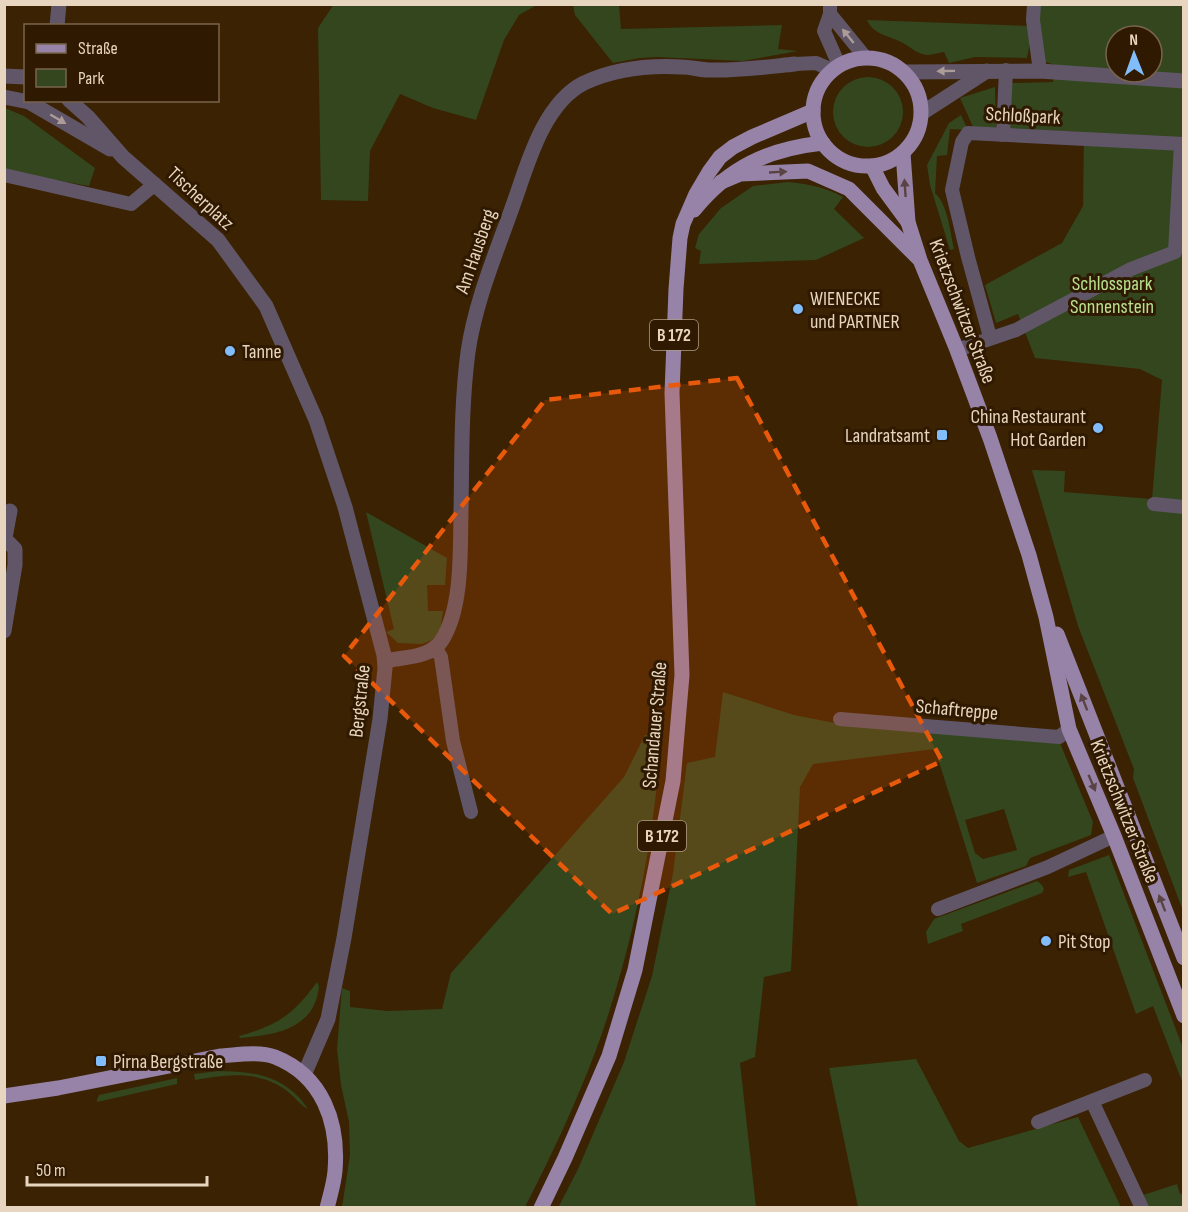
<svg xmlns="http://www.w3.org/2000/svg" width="1188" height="1212" viewBox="0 0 1188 1212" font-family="'Sofia Sans Condensed',sans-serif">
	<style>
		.green { fill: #33461e; fill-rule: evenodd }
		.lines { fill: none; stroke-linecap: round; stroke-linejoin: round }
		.lane { stroke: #605668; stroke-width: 14 }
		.street { stroke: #605668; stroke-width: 15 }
		.primary { stroke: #9782a8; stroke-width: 15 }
		.oneway { fill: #ab9c98 }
		.oneway2 { fill: #594343 }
		.marked { fill: #e8590c; fill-opacity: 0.2; stroke: #e8590c; stroke-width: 4.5; stroke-dasharray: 12 8; stroke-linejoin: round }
		.poi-dot { fill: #81bdfa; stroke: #2f1900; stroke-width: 2 }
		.labels { text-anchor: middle; stroke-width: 6; stroke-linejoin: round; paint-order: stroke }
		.shield { fill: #2f1900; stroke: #b09d86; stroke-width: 1.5 }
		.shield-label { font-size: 18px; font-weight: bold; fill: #e8d5bf }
		.street-label { font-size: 20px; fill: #e8d5bf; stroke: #2f1900 }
		.park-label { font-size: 20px; fill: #b7e18d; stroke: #2f1900 }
		.poi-label { font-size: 20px; fill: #e8d5bf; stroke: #2f1900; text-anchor: start }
	</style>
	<rect width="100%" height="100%" fill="#3a2202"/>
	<!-- green -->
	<g class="green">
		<polygon points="334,4 537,4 537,5 519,15 504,40 476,120 433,108 400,94 370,151 368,201 321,200 318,28"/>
		<polygon points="573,5 619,5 621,29 782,25 778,49 798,51 743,61 657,57 640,58 613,63 575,15"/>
		<path d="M1030,5H1183V911L1133,778L1134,769L1078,626L1032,470L1065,471L1064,492L1152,499L1162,380L1140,369L1035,358L1018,314L996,323L985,285L1062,243L1083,206L1084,132L1010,129L1012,83L1053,82L1055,65L1039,60L1030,43L1027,58L975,57L949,63L944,52C939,53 934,54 929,55C918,55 912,48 903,43C890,36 873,35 867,20L1030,26ZM1116,36H1152V72H1116Z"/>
		<circle cx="868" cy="112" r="35"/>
		<polygon points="995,87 996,129 974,129 960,98"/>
		<polygon points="5,108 24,116 95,168 89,186 5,171"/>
		<path d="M961,115L968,130L950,129L947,155L937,156L935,193C948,205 950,231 954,249L950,250L930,185L927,165L949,123Z"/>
		<path d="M788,182C808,184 825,187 843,197L834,209L864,238L816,260L699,264L701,251L695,248L699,234L721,208L753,186Z"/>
		<polygon points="366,512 447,558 445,585 427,585 428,611 443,611 440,632 432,640 422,644 398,643 386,632 394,629"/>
		<path d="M723,692L794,715L840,724L974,734L1060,743L1093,822L1091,835L1030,858L1026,866L977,883L935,749L813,764L800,787L791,971L764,977L755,1057L740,1063L756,1207L558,1208L578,1169L624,1062L652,976L673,873L687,763L715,757ZM1004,809L1017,850L983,859L975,853L965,820Z"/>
		<path d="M645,735H661C655,839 632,952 596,1050C576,1103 551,1157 525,1207H342L350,1155L349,1122L341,1085L337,1049L342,988L350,991V1007L388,1011L442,1009L451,973L624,777Z"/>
		<polygon points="1109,855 1183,1048 1183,1084 1153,1006 1136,1014 1086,872 1068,877 1069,870"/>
		<polygon points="1037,881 1042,885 1044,889 1042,893 961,924 963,931 928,944 926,932 934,919"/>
		<path d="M317,982L319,986C315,1029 276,1035 240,1038L239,1036C278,1025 293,1015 317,982Z"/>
		<polygon points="916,1059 959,1141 968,1148 1078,1117 1121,1207 858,1207 829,1068"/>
		<path d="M218,1071C254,1071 286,1076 308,1109C302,1107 294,1096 287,1091C259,1070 227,1074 195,1080L194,1074Z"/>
		<polygon points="177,1078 177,1084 97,1102 97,1099 99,1095"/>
		<polygon points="1177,1184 1180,1194 1183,1193 1183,1207 1149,1207 1143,1195"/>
	</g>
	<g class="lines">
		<!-- lane -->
		<g class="lane">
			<polyline points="830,4 830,14 824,31 839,65"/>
			<polyline points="1034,4 1033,20 1040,71"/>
			<polyline points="830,14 865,57"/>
			<polyline points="795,64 816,63 832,70"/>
			<polyline points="1003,135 1006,70"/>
			<polyline points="4,175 131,204 155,184"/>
			<polyline points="990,337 968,257 952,190 962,142 968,133 1184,144"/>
			<polyline points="957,350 1016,330 1131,269 1175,252 1181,144"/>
			<polyline points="1154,504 1184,507"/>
			<polyline points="435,647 441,657 453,741 471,812"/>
			<polyline points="840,719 1059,737 1069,729"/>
			<polyline points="938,909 1048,867 1114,836"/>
			<polyline points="1092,1101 1142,1208"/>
			<polyline points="1038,1122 1145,1080"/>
		</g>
		<!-- street -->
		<g class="street">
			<polyline points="57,26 59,4"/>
			<polyline points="905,72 1040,71 1184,81"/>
			<polyline points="4,76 26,77"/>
			<polyline points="4,97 29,102 110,149"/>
			<polyline points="69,100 88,117 123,157 218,240 266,306 316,420 345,507 384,655 385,668 380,719 344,938 328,1019 304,1075"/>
			<polyline points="922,113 987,71"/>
			<polyline points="4,538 15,549 15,565 4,631"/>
			<polyline points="5,538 10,511"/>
			<path d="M385,661C404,657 431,658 442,640C463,607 460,549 461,511C462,458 461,405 468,352C476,296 501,242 519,188C531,152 548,101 584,83C614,69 649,65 682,67C691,67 700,70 709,70C737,71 766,67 795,64"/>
		</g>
		<!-- primary -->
		<g class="primary">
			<circle cx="867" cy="112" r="54"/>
			<polyline points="903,153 908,222 920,260 957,350 990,438 1029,555 1046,617 1069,729 1114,836 1184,1016"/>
			<polyline points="872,166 883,188 908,222"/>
			<polyline points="721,182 740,174 808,171 849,189 918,258"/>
			<path d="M694,210C729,167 768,149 823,143"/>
			<polyline points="1057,634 1184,958"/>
			<path d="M4,1096L58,1088L220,1056C236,1055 259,1051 275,1057C323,1076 339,1123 335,1171C334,1183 330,1196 327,1208"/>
			<polyline points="541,1208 565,1158 609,1056 635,970 673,781 682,675 672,393 676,289 680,238 683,224 696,194 709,172 720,157 733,147 752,137 813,111"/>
		</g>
	</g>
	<!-- one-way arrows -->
	<defs><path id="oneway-solid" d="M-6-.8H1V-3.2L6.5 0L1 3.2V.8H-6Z" transform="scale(1.5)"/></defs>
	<g class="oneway">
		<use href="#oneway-solid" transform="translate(848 36) rotate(-129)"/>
		<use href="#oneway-solid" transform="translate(946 71) rotate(179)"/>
		<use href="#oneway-solid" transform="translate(58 119) rotate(30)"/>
	</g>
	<g class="oneway2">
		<use href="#oneway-solid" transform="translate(778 172) rotate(-3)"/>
		<use href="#oneway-solid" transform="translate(905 188) rotate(-94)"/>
		<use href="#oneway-solid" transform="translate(1084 702) rotate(-111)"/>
		<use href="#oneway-solid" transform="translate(1092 783) rotate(67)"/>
		<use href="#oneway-solid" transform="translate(1162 903) rotate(-111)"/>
	</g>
	<!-- marked area -->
	<path class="marked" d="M737,378L942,761L612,914L344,656L545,400Z"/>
	<!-- markers -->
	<g class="poi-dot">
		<circle cx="798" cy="309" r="6"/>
		<circle cx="230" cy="351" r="6"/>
		<circle cx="1098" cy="428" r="6"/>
		<rect x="936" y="429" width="12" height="12" rx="3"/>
		<circle cx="1046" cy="941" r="6"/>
		<rect x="95" y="1055" width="12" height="12" rx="3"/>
	</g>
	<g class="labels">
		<!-- shield labels -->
		<g class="shield">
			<rect x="650" y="320" width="48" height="30" rx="4.5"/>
			<rect x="638" y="821" width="48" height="30" rx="4.5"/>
		</g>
		<g class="shield-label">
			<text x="674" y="341">B 172</text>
			<text x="662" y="842">B 172</text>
		</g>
		<!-- street labels -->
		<g class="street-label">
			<text transform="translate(1023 115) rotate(3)" y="7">Schloßpark</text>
			<text transform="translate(201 198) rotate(43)" y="7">Tischerplatz</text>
			<text transform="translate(475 251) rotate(-71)" y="7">Am Hausberg</text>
			<text transform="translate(963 311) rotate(69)" y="7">Krietzschwitzer Straße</text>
			<text transform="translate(359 701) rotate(-84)" y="7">Bergstraße</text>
			<text transform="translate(957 709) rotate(5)" y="7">Schaftreppe</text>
			<text transform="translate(654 725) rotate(-85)" y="7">Schandauer Straße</text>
			<text transform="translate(1125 811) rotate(68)" y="7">Krietzschwitzer Straße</text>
		</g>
		<!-- park labels -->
		<g class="park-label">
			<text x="1112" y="290">Schlosspark<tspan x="1112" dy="23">Sonnenstein</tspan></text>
		</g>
		<!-- poi labels -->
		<g class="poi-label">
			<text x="810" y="305">WIENECKE<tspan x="810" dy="23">und PARTNER</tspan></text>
			<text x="242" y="358">Tanne</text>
			<text x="1086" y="423" text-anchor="end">China Restaurant<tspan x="1086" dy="23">Hot Garden</tspan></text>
			<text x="930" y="442" text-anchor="end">Landratsamt</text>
			<text x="1058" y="948">Pit Stop</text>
			<text x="113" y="1068">Pirna Bergstraße</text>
		</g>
	</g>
	<!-- border -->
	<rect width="1188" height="1212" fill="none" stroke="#e8d5bf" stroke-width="12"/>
	<!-- legend -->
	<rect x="24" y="24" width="195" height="78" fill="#2f1900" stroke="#79644c" stroke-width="1.5"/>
	<rect x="36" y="44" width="30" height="9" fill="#9782a8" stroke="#79644c" stroke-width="1.5"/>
	<text x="78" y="54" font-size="18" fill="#e8d5bf">Straße</text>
	<rect x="36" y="69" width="30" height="18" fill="#33461e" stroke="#79644c" stroke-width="1.5"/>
	<text x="78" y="84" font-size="18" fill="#e8d5bf">Park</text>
	<!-- north arrow -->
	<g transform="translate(1134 54) rotate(359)"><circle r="28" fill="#2f1900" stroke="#79644c" stroke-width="1.5"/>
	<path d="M0-4.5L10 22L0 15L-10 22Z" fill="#81bdfa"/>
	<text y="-9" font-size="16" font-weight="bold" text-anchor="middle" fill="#e8d5bf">N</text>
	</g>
	<!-- scale -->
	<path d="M27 1176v9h180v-9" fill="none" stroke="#e8d5bf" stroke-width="3"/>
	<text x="36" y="1176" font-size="18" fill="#e8d5bf" stroke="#2f1900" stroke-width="4.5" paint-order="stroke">50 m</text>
</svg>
